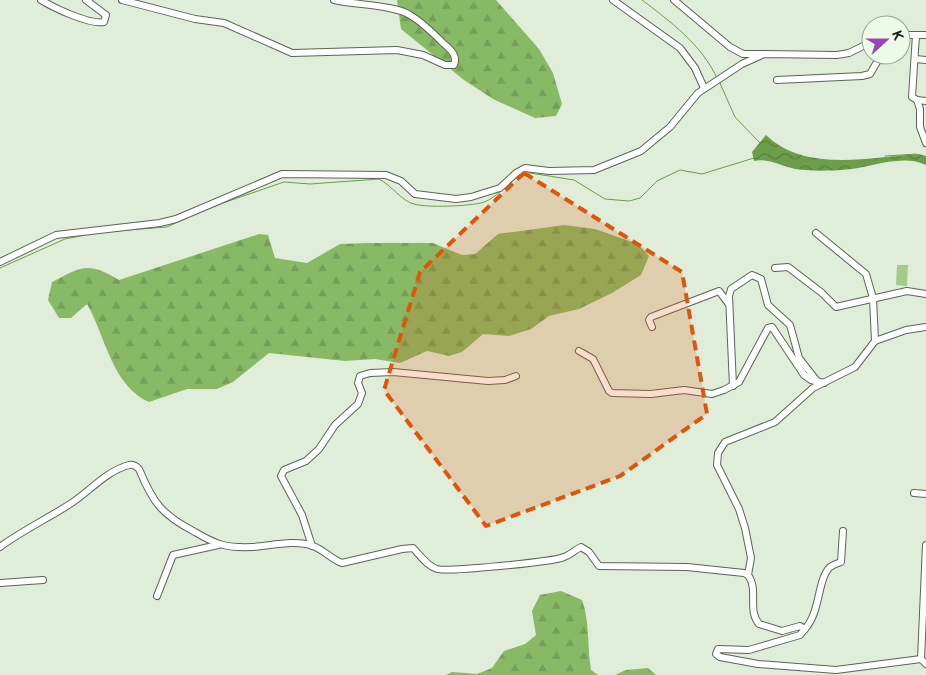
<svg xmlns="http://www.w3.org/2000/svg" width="926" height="675" viewBox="0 0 926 675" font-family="Figtree,sans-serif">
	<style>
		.grass { fill: #a3cc89 }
		.forest { fill: url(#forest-firs) }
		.water { fill: url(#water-waves) }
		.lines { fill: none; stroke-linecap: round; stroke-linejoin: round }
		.stream { stroke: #6c9d4a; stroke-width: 1 }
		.minor-casing { stroke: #5a6653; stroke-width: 8 }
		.minor { stroke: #fff; stroke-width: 6 }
		.marked { fill: #de560c; fill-opacity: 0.2; stroke: #de560c; stroke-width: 4; stroke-dasharray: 10 6; stroke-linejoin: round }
	</style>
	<defs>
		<pattern id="forest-firs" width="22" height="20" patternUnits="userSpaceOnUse" patternTransform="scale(1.25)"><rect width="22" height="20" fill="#88ba66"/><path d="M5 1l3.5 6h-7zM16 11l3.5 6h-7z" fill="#759f58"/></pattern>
		<pattern id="water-waves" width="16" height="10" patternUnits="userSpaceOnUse" patternTransform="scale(1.25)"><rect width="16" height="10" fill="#6c9d4a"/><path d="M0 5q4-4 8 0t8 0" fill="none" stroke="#587f3c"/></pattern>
	</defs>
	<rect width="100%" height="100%" fill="#e0edd8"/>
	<!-- grass -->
	<polygon class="grass" points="897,265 908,265 907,286 896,285"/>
	<!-- forest -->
	<g class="forest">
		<polygon points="397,0 496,0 539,49 553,73 562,104 556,116 535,118 493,99 464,80 401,29"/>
		<path d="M564,225L595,229L638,244L649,256L641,275L612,293L579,309L549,316L531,329L509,336L483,334L462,352L449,356L427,351L400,363L375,359L345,361L269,353L233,382L217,389H187L149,402C112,386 106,337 87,304L71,318H59L48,300L52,282C82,267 87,261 119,280L259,234L268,235L275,258L307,263L340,244L369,243H433L462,255L475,254L498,234Z"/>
		<path d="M561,591L582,600C590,622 587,646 591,670L598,675H446L452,672L477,674L492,668L504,651L525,644L536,635L532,611L540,595Z"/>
		<polygon points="648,668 656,675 615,675 626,670"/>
	</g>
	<!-- water -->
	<path class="water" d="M766,135C805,173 869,157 919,154L926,156V165C902,153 867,169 842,170C827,171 809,171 795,169C780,166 769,158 754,161L752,152Z"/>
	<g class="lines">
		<!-- stream -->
		<g class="stream">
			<path d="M642,0C671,22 701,44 717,78"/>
			<polyline points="719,81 735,117 760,143"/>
			<polyline points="885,156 916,154"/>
			<polyline points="504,188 519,175 530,173 574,180 605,199 629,201 640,198 657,181 680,170 702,174 754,158"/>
			<path d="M217,205L284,182L310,184L379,179C391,185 403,202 414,204C428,208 467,206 481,203C489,201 495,196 501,191"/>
			<polyline points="114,231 167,227 199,212"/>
			<polyline points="0,268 65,239 85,235"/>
		</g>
		<defs>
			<g id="minor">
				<path d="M41,0C54,8 90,25 104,22L106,15L86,0"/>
				<path d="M122,0L195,19L224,23L292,53L397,50L423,55L445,65H454C458,55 450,49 443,43C433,33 422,22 410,15C395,5 355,5 334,0"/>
				<polyline points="613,0 680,48 695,68 704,88"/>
				<polyline points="674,0 730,47 743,54 762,54"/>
				<polyline points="901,35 926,35"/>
				<polyline points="916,35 912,97 917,100 926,101"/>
				<polyline points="915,59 926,60"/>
				<polyline points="777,80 862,76 870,74 881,55"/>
				<polyline points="917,100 920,109 920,127 926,143"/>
				<polyline points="816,233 866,274 873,298 875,341 906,330 926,327"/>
				<polyline points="0,262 56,235 160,223 176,219 282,174 386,175 401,181 415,194 456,199 471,197 500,188 516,173 525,168 549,171 594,170 641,151 670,127 698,93 742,64 764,54 837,55 849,53 871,42"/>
				<polyline points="775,268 788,267 822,293 836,307 907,291 926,294"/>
				<polyline points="652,327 649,320 651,317 719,291 728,303"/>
				<polyline points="579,351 593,359 609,391 612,393 651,394 684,390 712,394 724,390 739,382 768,328 772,327 804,375 811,380 824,383"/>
				<polyline points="733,386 729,296 731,289 752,275 761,279 768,305 790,325 799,358 817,381"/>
				<polyline points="914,493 926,494"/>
				<polyline points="926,545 921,659 926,664"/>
				<polyline points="312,546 302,515 281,476 284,470 306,461 319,449 335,425 358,404 362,393 358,383 360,376 370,373 393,372 488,381 505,380 516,376"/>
				<path d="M0,547C23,530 47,519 70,504C89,492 106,471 129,465C133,464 136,466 139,469C153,503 162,515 195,532C217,545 226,548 252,547C270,546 295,539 313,546C324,550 331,559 342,563L402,549L413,548C420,555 427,566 437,569C446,572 553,562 564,557C570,555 575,550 581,547L589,552L599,566L687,567L744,573L748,575C759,590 747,610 759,624L782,631L800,626L805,629L800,635L749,650L718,649L716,654L720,657L758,664L836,670L921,659"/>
				<polyline points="748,575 751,558 745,528 739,509 717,465 718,453 725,442 775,422 813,388 855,367 875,341"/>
				<polyline points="0,583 43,580"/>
				<polyline points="157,596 173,555 218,545"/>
				<path d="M805,629C821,611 817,580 830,567C833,565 838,563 841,562L843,531"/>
			</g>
		</defs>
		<!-- minor casing -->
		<use href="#minor" class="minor-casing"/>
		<!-- minor -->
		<use href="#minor" class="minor"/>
	</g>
	<!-- marked area -->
	<path class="marked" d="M524,173L682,272L707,414L620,476L486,526L384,390L420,272Z"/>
	<!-- north arrow -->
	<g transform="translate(886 40) rotate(69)"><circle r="24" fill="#edfae5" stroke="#98a192"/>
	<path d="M0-4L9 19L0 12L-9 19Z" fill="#9547b7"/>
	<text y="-8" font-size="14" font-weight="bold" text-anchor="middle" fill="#181c15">K</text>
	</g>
</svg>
